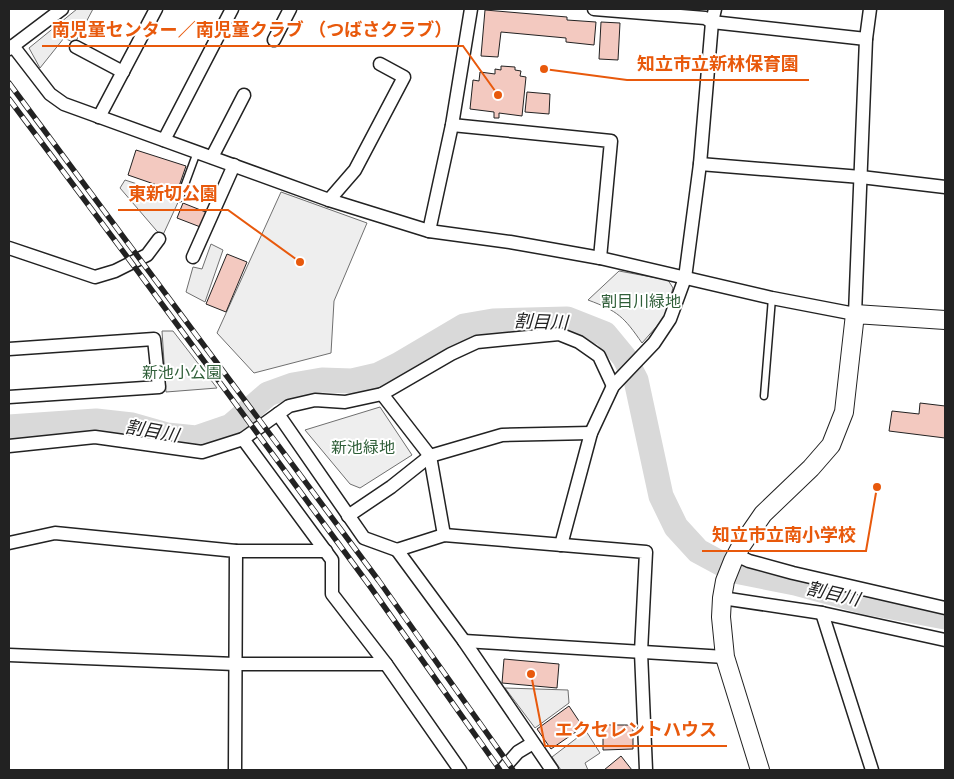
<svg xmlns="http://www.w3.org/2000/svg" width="954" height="779" viewBox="0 0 954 779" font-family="Karla,'Noto Sans JP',sans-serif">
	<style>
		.park { fill: #eee; stroke: #6f6f6f }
		.parking { fill: #ededed; stroke: #6f6f6f }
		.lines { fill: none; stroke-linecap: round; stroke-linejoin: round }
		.river { stroke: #d9d9d9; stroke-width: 25 }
		.building { fill: #f3c9c0; stroke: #222 }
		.lane-casing { stroke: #222; stroke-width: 9 }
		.street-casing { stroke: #222; stroke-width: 15 }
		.secondary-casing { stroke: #222; stroke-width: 20 }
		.lane { stroke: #fff; stroke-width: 6 }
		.street { stroke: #fff; stroke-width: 12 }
		.secondary { stroke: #fff; stroke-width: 18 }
		.rail-casing { stroke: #222; stroke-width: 5.5 }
		.rail { stroke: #fff; stroke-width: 4; stroke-dasharray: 11; stroke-linecap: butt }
		.labels { text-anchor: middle; stroke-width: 4; stroke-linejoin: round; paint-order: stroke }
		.park-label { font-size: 16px; fill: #2f5e38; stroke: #fff }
		.water-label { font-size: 18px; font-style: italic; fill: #222; stroke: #fff }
		.leader { fill: none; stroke: #e8590c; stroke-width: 2 }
		.callout-dot { fill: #e8590c; stroke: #fff; stroke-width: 2 }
		.callout-label { font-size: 18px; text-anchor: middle; font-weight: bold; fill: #e8590c; stroke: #fff; stroke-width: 4; stroke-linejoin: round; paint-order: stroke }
	</style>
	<rect width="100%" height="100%" fill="#fff"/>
	<!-- park -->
	<g class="park">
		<polygon points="281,192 367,223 334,301 331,353 254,373 217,333"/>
		<path d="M619,271L668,280L673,288L664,318L642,343C624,317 618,311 588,300Z"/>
		<polygon points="162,331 173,331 217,388 166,392"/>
		<polygon points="380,407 412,455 360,488 350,484 305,430"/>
	</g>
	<!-- parking -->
	<g class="parking">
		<polygon points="77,9 93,9 75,43 64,38 40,68 29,48"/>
		<polygon points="125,180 180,198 162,237 120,188"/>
		<polygon points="211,244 223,250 205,302 186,292 193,267 202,269"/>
		<polygon points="505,688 568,690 569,703 535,728"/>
		<polygon points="586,731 600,753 585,763 588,770 561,770 552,757"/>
	</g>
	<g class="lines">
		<!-- river -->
		<polyline class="river" points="9,427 96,421 132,425 167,435 196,438 231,426 268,394 293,385 322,380 352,381 378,375 398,365 464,326 493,321 567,319 605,334 624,357 636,380 661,496 676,527 698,551 735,571 795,583 865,602 945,617"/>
	</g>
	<!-- building -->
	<g class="building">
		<polygon points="485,10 567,17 567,20 596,22 594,45 566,42 566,38 501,32 498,57 481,56"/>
		<polygon points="601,22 620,23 618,60 599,59"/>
		<polygon points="501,66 515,67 515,70 521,71 520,76 526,77 522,116 499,113 499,118 494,118 494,112 470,109 473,80 479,81 480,72 495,74 495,69 501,70"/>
		<polygon points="527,92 550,94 549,114 525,112"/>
		<polygon points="136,150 186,166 177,192 128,175"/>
		<polygon points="183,203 208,213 203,228 177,218"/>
		<polygon points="227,254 247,262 226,312 206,304"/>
		<polygon points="920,403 945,406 945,438 889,431 892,411 919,414"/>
		<polygon points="504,659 559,664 557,688 502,683"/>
		<polygon points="569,706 583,727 551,749 537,729"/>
		<polygon points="603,725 633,725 633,749 603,750"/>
		<polygon points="621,756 632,770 604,770"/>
	</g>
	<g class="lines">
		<defs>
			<g id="lane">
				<polyline points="180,198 197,152"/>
				<polyline points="764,396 772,298"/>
			</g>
			<g id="street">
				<polyline points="594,9 705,18 712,22 866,39"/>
				<polyline points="274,40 290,9"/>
				<polyline points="13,46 50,94 64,104 329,200 429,231 510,242 600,258 772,298 855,314 866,39 870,9"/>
				<polyline points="76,47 123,72"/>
				<polyline points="9,49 62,9"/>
				<polyline points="99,117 156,9"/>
				<polyline points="452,125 611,141 600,258"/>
				<polyline points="164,140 232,9"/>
				<polyline points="212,157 244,95"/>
				<polyline points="700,164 861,177 945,187"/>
				<polyline points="329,200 355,170 404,77 380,64"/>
				<polyline points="429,231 452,125 471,9"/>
				<polyline points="9,248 95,277 115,271 147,255 159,239"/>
				<polyline points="193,257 234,165"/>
				<polyline points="9,349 154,339 159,387 9,397"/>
				<polyline points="382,394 430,456 444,535"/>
				<polyline points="278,414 364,538 397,550"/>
				<polyline points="243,439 332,560 332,594 386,664 460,770"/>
				<polyline points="9,446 95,437 202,452 243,439 289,406 315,400 345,402 382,394 451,354 477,342 559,334 579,342 599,356 613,386"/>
				<polyline points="348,516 391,487 430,456 502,435 591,433"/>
				<polyline points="9,543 55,533 236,551 235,770"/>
				<polyline points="561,545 591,433 613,386 654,343 670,319 685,278 700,164 712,22 715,9"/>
				<polyline points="236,551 326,551"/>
				<polyline points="736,555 749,561 793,573 945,608"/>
				<polyline points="722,598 822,613 945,640"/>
				<polyline points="822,613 872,770"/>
				<polyline points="464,641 725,657"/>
				<polyline points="9,655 235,664 386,664"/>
				<polyline points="502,770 518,752 533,743"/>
				<polyline points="552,770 464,641 397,550 444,535 646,552 641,652 646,770"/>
			</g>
			<polyline id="secondary" points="760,770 725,657 721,617 722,598 725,581 733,561 741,546 763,514 811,468 831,445 844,412 855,314 945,320"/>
		</defs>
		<!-- lane casing -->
		<use href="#lane" class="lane-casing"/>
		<!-- street casing -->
		<use href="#street" class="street-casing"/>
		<!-- secondary casing -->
		<use href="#secondary" class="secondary-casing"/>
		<!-- lane -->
		<use href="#lane" class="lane"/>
		<!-- street -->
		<use href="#street" class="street"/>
		<!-- secondary -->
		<use href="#secondary" class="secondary"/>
		<defs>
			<g id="rail">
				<polyline points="9,83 379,581 513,770"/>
				<polyline points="9,99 131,262 369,585 500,770"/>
			</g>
		</defs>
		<!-- rail casing -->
		<use href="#rail" class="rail-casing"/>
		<!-- rail -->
		<use href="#rail" class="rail"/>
	</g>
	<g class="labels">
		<!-- park labels -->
		<g class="park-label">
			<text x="641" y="307">割目川緑地</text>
			<text x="182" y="378">新池小公園</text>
			<text x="363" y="453">新池緑地</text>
		</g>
		<!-- water labels -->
		<g class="water-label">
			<text transform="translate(541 322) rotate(2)" y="6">割目川</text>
			<text transform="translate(152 431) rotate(10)" y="6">割目川</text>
			<text transform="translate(833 594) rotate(13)" y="6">割目川</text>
		</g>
	</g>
	<!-- callouts -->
	<path class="leader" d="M498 95L463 46H42M544 69L627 80H809M300 262L228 210H118M877 487L866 551H702M531 674L545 746H727"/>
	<g class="callout-dot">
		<circle cx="498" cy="95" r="5"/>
		<circle cx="544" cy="69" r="5"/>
		<circle cx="300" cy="262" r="5"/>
		<circle cx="877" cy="487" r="5"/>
		<circle cx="531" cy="674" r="5"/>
	</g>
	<g class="callout-label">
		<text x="252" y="36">南児童センター／南児童クラブ （つばさクラブ）</text>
		<text x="718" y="70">知立市立新林保育園</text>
		<text x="173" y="200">東新切公園</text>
		<text x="784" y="541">知立市立南小学校</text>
		<text x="636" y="736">エクセレントハウス</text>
	</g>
	<!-- border -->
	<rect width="954" height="779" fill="none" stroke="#222222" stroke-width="20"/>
</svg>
